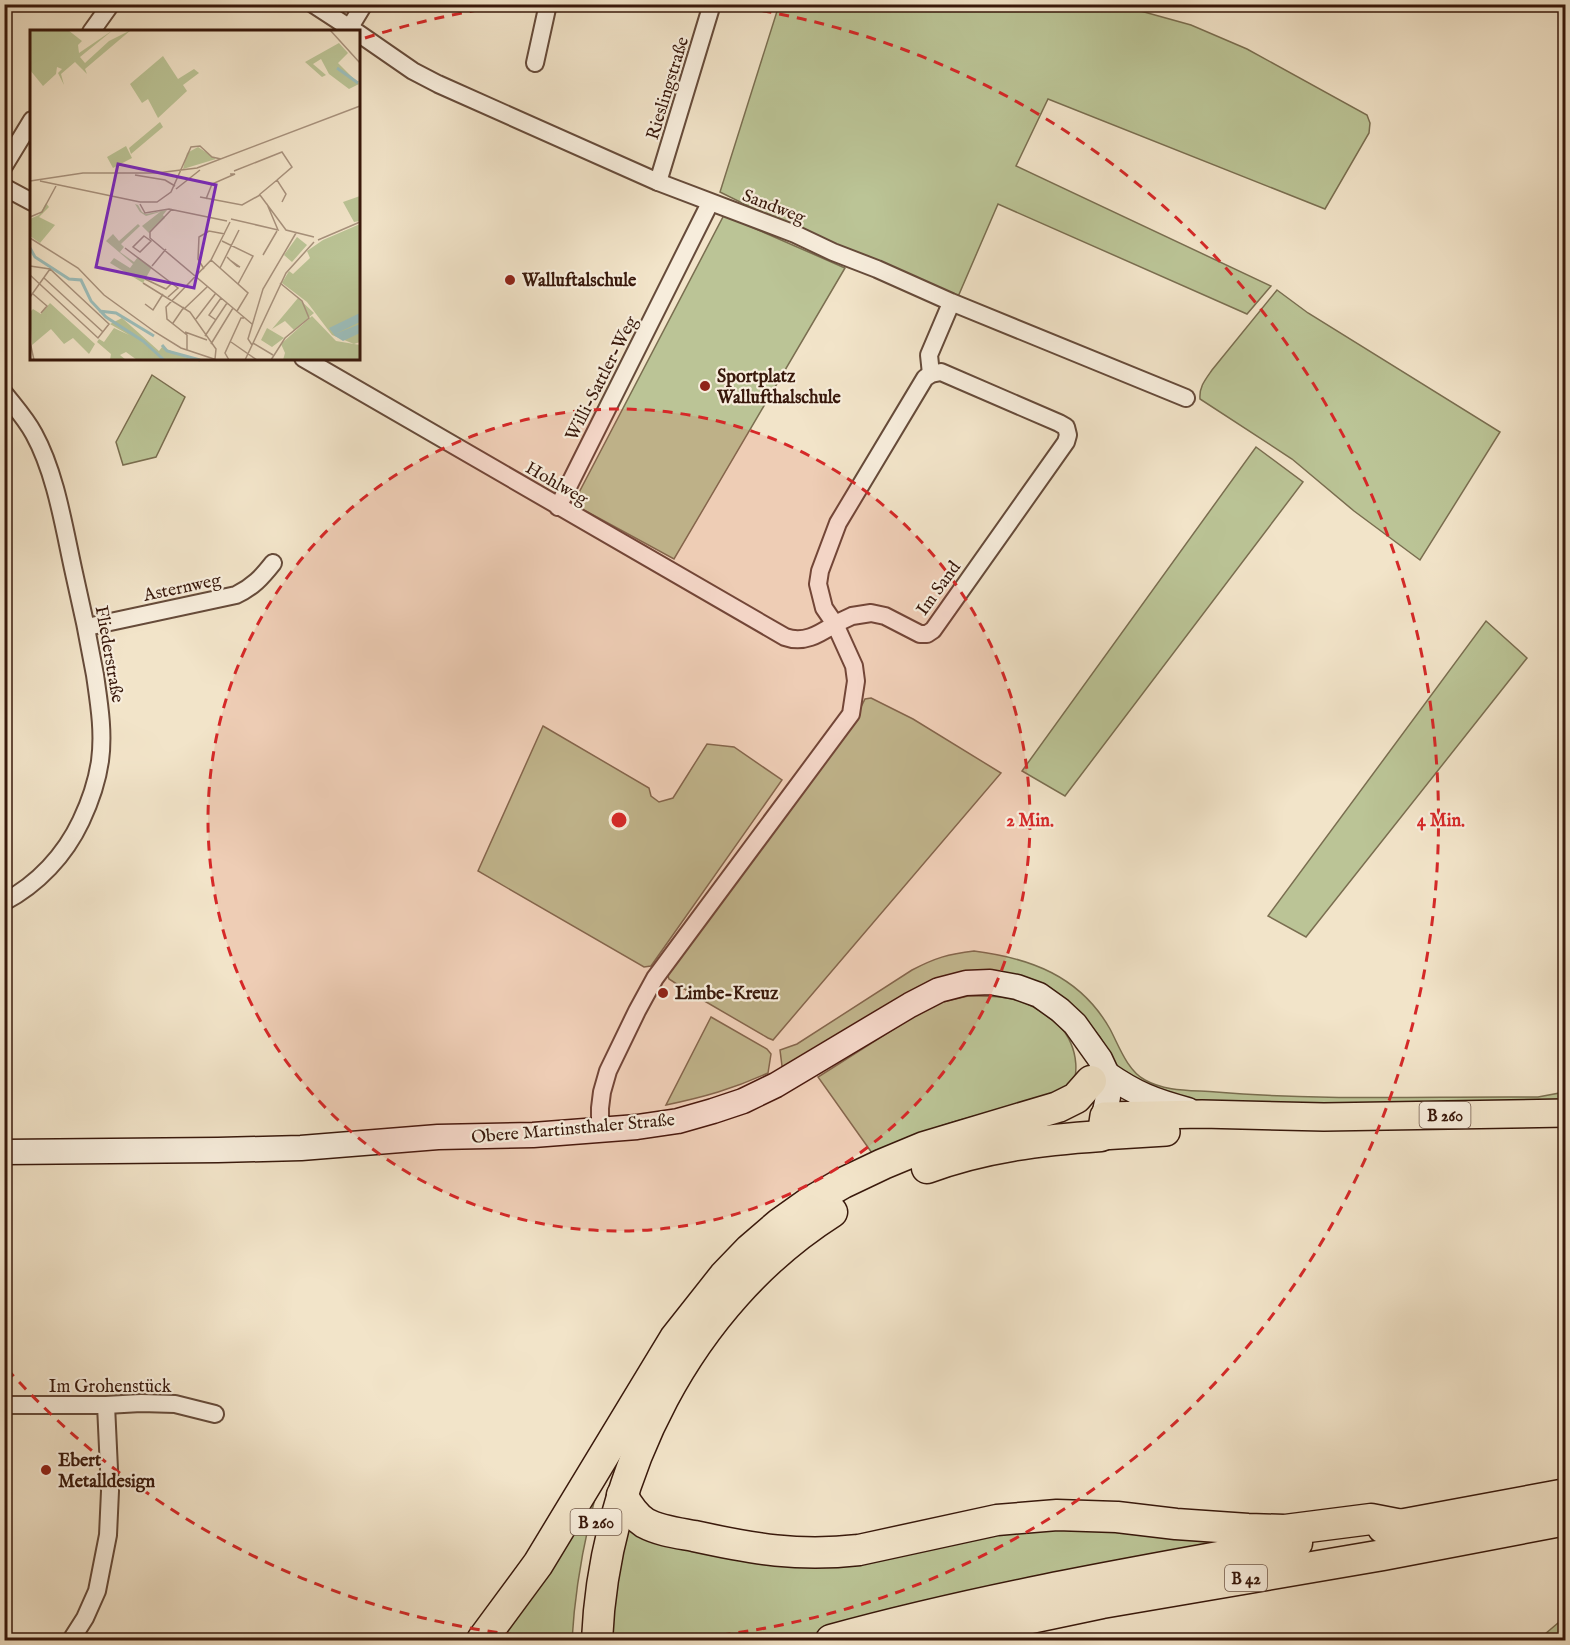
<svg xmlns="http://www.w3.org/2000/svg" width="1570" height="1645" viewBox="0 0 1570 1645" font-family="'IM FELL English',serif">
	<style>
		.green { fill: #bbc496; stroke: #7a6e50; stroke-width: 1.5 }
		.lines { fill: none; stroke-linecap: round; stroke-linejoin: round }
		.street-casing { stroke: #664b3a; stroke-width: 20 }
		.secondary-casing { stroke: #38180b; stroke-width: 27 }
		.primary-casing { stroke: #38180b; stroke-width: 30 }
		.highway-casing { stroke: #38180b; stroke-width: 33 }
		.street { stroke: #f7eddc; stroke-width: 16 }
		.secondary { stroke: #f7eddc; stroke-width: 24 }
		.primary { stroke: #f2e4c9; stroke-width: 27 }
		.highway { stroke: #f2e4c9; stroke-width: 30 }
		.ring { fill: none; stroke: #d62828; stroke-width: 3; stroke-dasharray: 10 8 }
		.poi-dot { fill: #8f2418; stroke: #f7eddc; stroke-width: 2 }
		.labels { text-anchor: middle; stroke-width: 4.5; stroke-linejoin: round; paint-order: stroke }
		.shield { fill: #f7eddc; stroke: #71584a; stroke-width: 1.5 }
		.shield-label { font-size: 16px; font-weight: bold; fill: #38180b }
		.street-label { font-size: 18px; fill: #38180b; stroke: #f7eddc }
		.poi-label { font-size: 18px; font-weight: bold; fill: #38180b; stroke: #f7eddc; text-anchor: start }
		.inset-river { fill: none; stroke: #9cbebb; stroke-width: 3 }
		.inset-road { fill: none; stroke: #a8927d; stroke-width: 1.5 }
		.view { fill: #7b2cbf; fill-opacity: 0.15; stroke: #7b2cbf; stroke-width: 3 }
		.inset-edge { fill: none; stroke: #38180b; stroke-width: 3 }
		.centre { fill: #d62828; stroke: #f7eddc; stroke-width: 3 }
		.ring-label { font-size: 18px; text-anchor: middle; font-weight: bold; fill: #d62828; stroke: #f7eddc; stroke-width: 4.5; stroke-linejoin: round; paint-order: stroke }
	</style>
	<rect width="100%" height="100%" fill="#f2e4c9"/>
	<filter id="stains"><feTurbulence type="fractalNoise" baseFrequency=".00333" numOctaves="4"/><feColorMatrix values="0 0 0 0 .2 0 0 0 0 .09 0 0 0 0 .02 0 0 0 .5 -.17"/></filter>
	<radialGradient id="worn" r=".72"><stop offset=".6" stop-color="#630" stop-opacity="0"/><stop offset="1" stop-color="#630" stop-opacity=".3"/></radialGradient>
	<!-- green -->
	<g class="green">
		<polygon points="779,5 1119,5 1191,25 1247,49 1367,115 1370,123 1369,133 1325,209 1048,99 1016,166 1271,286 1247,314 998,204 957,299 817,240 720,192"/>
		<polygon points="724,215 845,268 674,559 573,504"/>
		<path d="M1277,290L1308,313L1500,432L1420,560L1354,511L1292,459L1200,399C1199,387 1205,380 1212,370Z"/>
		<polygon points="152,375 185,397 156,457 123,465 116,442"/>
		<polygon points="1256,447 1303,482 1065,796 1022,771"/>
		<polygon points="1486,621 1527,658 1306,937 1268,916"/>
		<polygon points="871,698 913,719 1001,773 773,1040 768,1038 689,992 669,979 667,973 858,713 865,699"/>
		<polygon points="543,726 649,788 651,796 659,802 673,798 707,744 734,747 782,780 651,966 644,967 478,871"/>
		<path d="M974,951C1030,958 1080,976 1110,1029C1119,1046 1127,1070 1145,1080C1166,1092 1193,1090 1216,1092C1323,1101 1431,1096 1538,1097L1565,1092V1105L1448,1107L1208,1101L1163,1096L1130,1081L1114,1062L1100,1037L1086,1019L999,975L783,1074L780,1050L797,1044L912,970C935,958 948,954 974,951Z"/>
		<path d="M968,996C1009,995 1029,998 1060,1027C1077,1043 1085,1084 1060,1099C1054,1102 1044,1102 1038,1104C1015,1108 993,1112 971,1117C936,1126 905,1139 872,1153L818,1077L911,1018L939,1003Z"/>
		<path d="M711,1017L767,1049L771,1054L768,1073C733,1089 704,1097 666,1105Z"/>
		<path d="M598,1487C584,1539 575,1587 572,1640H492Z"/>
		<polygon points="624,1516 723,1552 1003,1528 1261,1537 892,1616 802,1640 604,1640"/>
		<polygon points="1565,1617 1565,1640 1538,1640"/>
	</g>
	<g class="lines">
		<defs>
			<g id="street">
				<polyline points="313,4 356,32"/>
				<polyline points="350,27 364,4"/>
				<polyline points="91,32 111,4"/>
				<polyline points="358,33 413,71 438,84 658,182 795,234 833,252 877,269 951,302 1186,398"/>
				<polyline points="535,63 548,4"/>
				<polyline points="4,166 32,120"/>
				<polyline points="658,182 712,4"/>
				<polyline points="4,187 32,202"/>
				<path d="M303,358L785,637C804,644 819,634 835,624L854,666L856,681L851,714L655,978L637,1011L608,1071L602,1092L600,1108V1130"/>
				<polygon points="941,372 1059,423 1066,427 1068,435 1066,442 933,630 927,634 920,634 885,616 871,613 852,616 835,624 824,608 818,584 820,571 838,523 925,378 931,374"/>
				<polyline points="931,374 929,355 949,308"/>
				<path d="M4,393C15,407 26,419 34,434C56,474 64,528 74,573C82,607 89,641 95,675C99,703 104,732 100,761C97,782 90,802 81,821C65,855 38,884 4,902"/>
				<polyline points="558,507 710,203"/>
				<path d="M87,627L236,595C253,587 262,577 273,563"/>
				<polyline points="4,1405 106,1405 141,1403 175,1404 215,1414"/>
				<polyline points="71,1640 85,1618 97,1591 108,1535 110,1491 106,1405"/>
			</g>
			<g id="secondary">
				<path d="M1107,1074C1136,1094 1154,1101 1188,1110"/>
				<polyline points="4,1152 218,1150 301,1148 438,1137 533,1135 637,1127 678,1121 713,1111 743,1101 776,1085 910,1005 939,990 966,983 990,982 1017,987 1039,995 1060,1010 1075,1024 1100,1059 1107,1074 1108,1097 1104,1116"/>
			</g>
			<g id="primary">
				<polyline points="1101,1136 1104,1116 1202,1114 1324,1117 1566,1113"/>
				<polyline points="1101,1136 1166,1132"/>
			</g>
			<g id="highway">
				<path d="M927,1168C983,1147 1042,1140 1101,1136"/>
				<path d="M622,1495C628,1506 634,1516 645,1523C660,1531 678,1533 694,1536C754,1549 798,1557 859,1550L997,1520L1057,1515L1117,1517L1176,1524L1248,1529L1285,1530L1371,1519L1402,1525"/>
				<polyline points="1383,1528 1566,1494"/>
				<polyline points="482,1640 538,1564 675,1338 724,1276 750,1249 779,1224 810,1202 843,1183 883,1164 924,1147 1058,1107 1076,1098 1091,1081"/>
				<path d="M597,1640C604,1474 689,1303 832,1212"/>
				<path d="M831,1640C984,1598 1141,1571 1297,1543"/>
				<polyline points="927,1640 1102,1603 1383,1555 1566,1520"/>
			</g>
		</defs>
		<!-- street casing -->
		<use href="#street" class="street-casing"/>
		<!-- secondary casing -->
		<use href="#secondary" class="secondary-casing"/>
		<!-- primary casing -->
		<use href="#primary" class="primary-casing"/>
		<!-- highway casing -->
		<use href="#highway" class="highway-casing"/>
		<!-- street -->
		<use href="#street" class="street"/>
		<!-- secondary -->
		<use href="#secondary" class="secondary"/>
		<!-- primary -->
		<use href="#primary" class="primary"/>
		<!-- highway -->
		<use href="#highway" class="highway"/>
	</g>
	<!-- distance rings -->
	<circle cx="619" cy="820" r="411" fill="#d62828" fill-opacity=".12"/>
	<g class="ring">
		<circle cx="619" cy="820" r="411"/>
		<path d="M569 1640A822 822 0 0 1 8 1370M365 38A822 822 0 0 1 512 5M726 5A822 822 0 0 1 669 1640"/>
	</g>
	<!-- markers -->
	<g class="poi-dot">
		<circle cx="510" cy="280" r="6"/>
		<circle cx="705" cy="386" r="6"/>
		<circle cx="663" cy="993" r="6"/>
		<circle cx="46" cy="1470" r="6"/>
	</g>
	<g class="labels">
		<!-- shield labels -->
		<g class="shield">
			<rect x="1419.5" y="1102" width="51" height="26" rx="4.5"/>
			<rect x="570.5" y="1509" width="51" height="26" rx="4.5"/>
			<rect x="1225" y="1565" width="42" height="26" rx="4.5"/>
		</g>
		<g class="shield-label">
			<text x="1445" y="1121">B 260</text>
			<text x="596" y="1528">B 260</text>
			<text x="1246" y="1584">B 42</text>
		</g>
		<!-- street labels -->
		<g class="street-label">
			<text transform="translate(667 88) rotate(-73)" y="6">Rieslingstraße</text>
			<text transform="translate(774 206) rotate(21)" y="6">Sandweg</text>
			<text transform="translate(601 378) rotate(-63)" y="6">Willi-Sattler-Weg</text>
			<text transform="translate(557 483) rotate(30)" y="6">Hohlweg</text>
			<text transform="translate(182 587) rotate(-12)" y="6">Asternweg</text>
			<text transform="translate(938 588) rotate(-54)" y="6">Im Sand</text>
			<text transform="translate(110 654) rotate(80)" y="6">Fliederstraße</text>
			<text transform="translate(573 1128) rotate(-5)" y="6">Obere Martinsthaler Straße</text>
			<text x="110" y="1392">Im Grohenstück</text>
		</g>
		<!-- poi labels -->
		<g class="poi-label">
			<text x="522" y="286">Walluftalschule</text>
			<text x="717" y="382">Sportplatz<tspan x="717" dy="21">Wallufthalschule</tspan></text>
			<text x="675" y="999">Limbe-Kreuz</text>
			<text x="58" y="1466">Ebert<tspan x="58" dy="21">Metalldesign</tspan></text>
		</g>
	</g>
	<!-- overview -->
	<g transform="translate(30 30)">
		<rect width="330" height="330" fill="#f2e4c9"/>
		<path d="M0,0H38L52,11L48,15L49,23L83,0L50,27L55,33L79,11L101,0L55,39L57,44L45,32L31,44L34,55L28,43L32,39L27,37L26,44L13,56L0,40ZM309,13L318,23L308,33L329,54L319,59L299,44L291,29L283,34L296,45L292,47L275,32ZM133,26L148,49L164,39L169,43L153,55L157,61L128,88L118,69L112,73L100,54ZM130,92L133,97L101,124L99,118ZM96,116L102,128L83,138L77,127ZM168,117L186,129L153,139L157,123ZM330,166V191L324,192L313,172ZM72,167L105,174L108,175L112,182L116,184L137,180L133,185L135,188L119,203L112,196L130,182L116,186L110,182L105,174ZM16,173L19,177L9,187L25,195L10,213L0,206V189L9,185ZM108,194L110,196L91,214L94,217L90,222L104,232L108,227L122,237L113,253L80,233L84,228L100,238L103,234L76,211L83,204L89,211ZM330,194V312L324,314L302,305L277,272L252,253L259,241L263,244L280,228L277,221L293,210ZM267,207L277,215L262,232L254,225ZM268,268L284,283L264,300L255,291L242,299ZM20,273L65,314L59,324L43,308L34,314L21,299L2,315L0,282L3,279L11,284ZM282,286L306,311L330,315V330H253L255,323L251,314ZM92,288L129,321L132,317L162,330H107L96,322L90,325L96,330H80L81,324L67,312L69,309L74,312L84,298L99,305L80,294ZM237,298L254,308L242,317L231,310Z" fill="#bbc496"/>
		<path d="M330,283V292L305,304L330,294V303L313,311L305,306L299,298Z" fill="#9cbebb"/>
		<path class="inset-river" d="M307,38L328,53M0,218L5,227L39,249L51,250L61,271L76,287L113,311L134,330M69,281L86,283L124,306M132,315L137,321L170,330"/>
		<path class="inset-road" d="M300,0L330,33M204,141L252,122L262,137L247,150M105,145L135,150L145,156M0,151L53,143H127L167,138L330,76M10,151L110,172M146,159L170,140M229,165L247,150L256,164L252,172M170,167L212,175L230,165L256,200L284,207M176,169L182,154L205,144H200M110,172H127L141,162L161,117L170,116L182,127L191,129M110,174L115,183L139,179L197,191M142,179L120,202V208L222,294M0,187L12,182L26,156M201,189L248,200L237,174M114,206L121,211L110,222L103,217ZM0,208L48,238L74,265L125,302L151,318L187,330M288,210L330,192M192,211L223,226L208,254M95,218L148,258L138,267M233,225L247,201M197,227L200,230L207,236L210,237L200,230M181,230L218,263L207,281M0,236L20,239L79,294L68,308L0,245M122,236L136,219M190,238L209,200M174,239L168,229L169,207L179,201L195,204M14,248L73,302M115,249L136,259L143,252M113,253L160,282L186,319L185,329M3,264L17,276L11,283M0,267L20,239M115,274L123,280L133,264M155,278L177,257M166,289L186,263M186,290L179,285L191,268M143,293L154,277M155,302L177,310M175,306L197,273M0,312L4,330M201,312L227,330M223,313L243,325M181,314L203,278M222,315L218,309L233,259L266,203M157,320V305L137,289L136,277L181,230L200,192M199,330L195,323L211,288H214M215,330L256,243L284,212M241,330L255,308L279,288L272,271L250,253"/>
		<path class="view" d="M88,134L186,155L164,258L66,237Z"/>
		<rect width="330" height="330" class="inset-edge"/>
	</g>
	<circle cx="619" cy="820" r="9" class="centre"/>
	<g class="ring-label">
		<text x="1030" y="826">2 Min.</text>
		<text x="1441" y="826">4 Min.</text>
	</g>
	<!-- margin -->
	<rect width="1570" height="1645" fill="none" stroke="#f2e4c9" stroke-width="24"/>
	<rect x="6" y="6" width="1558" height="1633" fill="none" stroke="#38180b" stroke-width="3"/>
	<rect x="12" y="12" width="1546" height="1621" fill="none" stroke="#38180b" stroke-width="1.5"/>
	<rect width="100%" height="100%" filter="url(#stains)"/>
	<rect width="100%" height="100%" fill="url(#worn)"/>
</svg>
